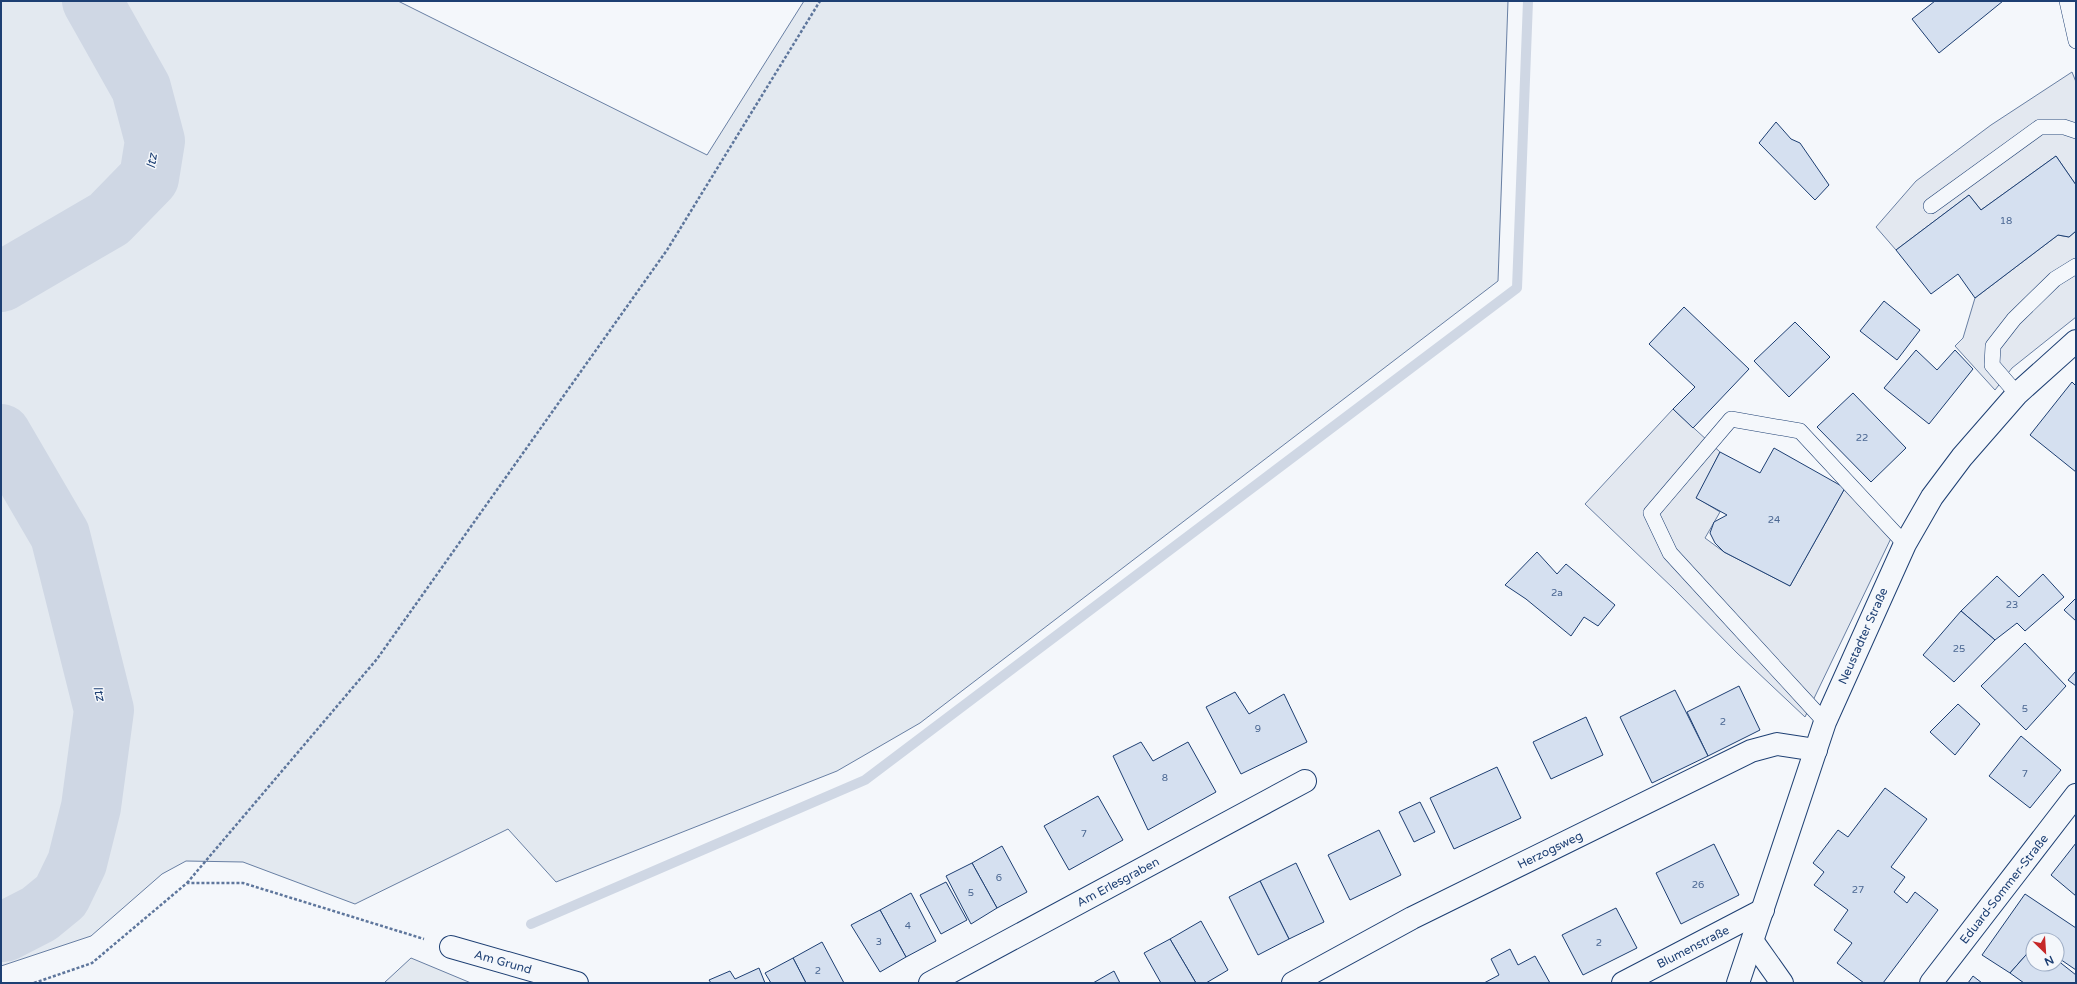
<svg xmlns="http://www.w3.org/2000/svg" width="2077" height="984" viewBox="0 0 2077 984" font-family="'Varela Round',sans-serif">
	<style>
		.green { fill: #e3e9f0; stroke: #687fa3 }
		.parking { fill: #e3e8f0; stroke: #687fa3 }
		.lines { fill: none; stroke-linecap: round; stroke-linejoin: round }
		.stream { stroke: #cfd7e4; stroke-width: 10 }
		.river { stroke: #cfd7e4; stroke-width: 60 }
		.building { fill: #d5e0f0; stroke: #1d3f73 }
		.service-casing { stroke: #1d3f73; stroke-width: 16 }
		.minor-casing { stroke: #1d3f73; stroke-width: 24 }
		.tertiary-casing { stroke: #1d3f73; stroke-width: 24 }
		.path { stroke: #5e769c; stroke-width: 2.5; stroke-dasharray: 3 2; stroke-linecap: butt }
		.service { stroke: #f4f7fb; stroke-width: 15 }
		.minor { stroke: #f4f7fb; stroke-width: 22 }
		.tertiary { stroke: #f4f7fb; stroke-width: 22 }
		.labels { text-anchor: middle; stroke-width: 3; stroke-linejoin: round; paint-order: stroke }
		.number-label { font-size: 10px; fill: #4b6792 }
		.street-label { font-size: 12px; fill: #1d3f73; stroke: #f4f7fb }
		.water-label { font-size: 13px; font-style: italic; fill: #1d3f73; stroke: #f4f7fb }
	</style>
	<rect width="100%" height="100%" fill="#f4f7fb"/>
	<!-- green -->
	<g class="green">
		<polygon points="1,1 398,1 707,155 804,1 1508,1 1498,281 920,723 837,771 556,882 508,829 355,904 243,862 186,861 162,874 91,936 1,966"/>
		<polygon points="411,958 471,983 384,983"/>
	</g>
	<!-- parking -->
	<g class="parking">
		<polygon points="2072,72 2076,82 2076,185 2056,156 1981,210 1969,195 1896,250 1876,227 1916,181 1991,125"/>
		<polygon points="2076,231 2076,317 2012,368 1995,390 1955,346 1963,338 1975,298 2058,235 2069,237"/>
		<polygon points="1673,409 1720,452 1697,498 1720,512 1705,538 1724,552 1790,586 1845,488 1894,532 1805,717 1737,653 1674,589 1585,504"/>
	</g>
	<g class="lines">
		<!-- stream -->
		<polyline class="stream" points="531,924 865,780 1517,288 1528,1"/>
		<!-- river -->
		<g class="river">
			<polyline points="1,282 109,219 149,178 155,141 141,88 92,1"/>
			<polyline points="1,434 60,535 104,710 91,807 77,863 61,896 39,914 4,932 1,932"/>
		</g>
	</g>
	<!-- building -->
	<g class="building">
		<polygon points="1935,1 2003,1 1939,53 1912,19"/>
		<polygon points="1776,122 1791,139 1800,143 1829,185 1815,200 1759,143"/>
		<polygon points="2056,156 2076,185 2076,231 2069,237 2058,235 1975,298 1958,274 1931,294 1896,250 1969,195 1981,210"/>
		<polygon points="1884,301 1920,330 1897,360 1860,331"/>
		<polygon points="1684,307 1749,369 1693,428 1673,409 1695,387 1649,344"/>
		<polygon points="1795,322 1830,357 1789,397 1754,361"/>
		<polygon points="1916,350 1937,370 1955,350 1973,369 1929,424 1884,388"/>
		<polygon points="2072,382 2076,386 2076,472 2030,435"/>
		<polygon points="1853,393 1906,448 1871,482 1817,427"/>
		<polygon points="1774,448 1845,488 1790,586 1724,552 1715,543 1710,533 1714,522 1727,515 1696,498 1720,452 1760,473"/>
		<polygon points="1537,552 1557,574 1566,564 1615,605 1598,626 1584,617 1571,636 1526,599 1505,585"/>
		<polygon points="2043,574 2064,597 2025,631 2017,623 1995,640 1961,611 1997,576 2019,597"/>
		<polygon points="2076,598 2076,621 2064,610"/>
		<polygon points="1961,611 1995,640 1954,682 1923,655"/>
		<polygon points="2025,643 2066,686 2026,730 1981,686"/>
		<polygon points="2076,671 2076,686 2068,680"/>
		<polygon points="1739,686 1760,730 1708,756 1687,712"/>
		<polygon points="1675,690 1708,756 1652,783 1620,717"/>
		<polygon points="1235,692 1249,714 1284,694 1307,742 1241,774 1206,707"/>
		<polygon points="1958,704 1980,724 1955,755 1930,732"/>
		<polygon points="1586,717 1603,755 1551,779 1533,742"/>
		<polygon points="2021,736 2061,770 2030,808 1989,776"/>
		<polygon points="1141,742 1153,761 1188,742 1216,792 1148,830 1113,756"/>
		<polygon points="1497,767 1521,818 1454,849 1430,798"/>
		<polygon points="1885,788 1927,819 1891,867 1905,877 1894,892 1907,903 1915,892 1938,910 1883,983 1864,983 1837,963 1852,943 1834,930 1848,910 1814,885 1824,872 1813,863 1838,830 1848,837"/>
		<polygon points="1098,796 1123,840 1069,870 1044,826"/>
		<polygon points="1420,802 1435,832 1414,842 1399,812"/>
		<polygon points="1379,830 1401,875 1350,900 1328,855"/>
		<polygon points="2076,843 2076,896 2051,875"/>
		<polygon points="1714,844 1739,895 1681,924 1656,873"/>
		<polygon points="1002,846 1027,892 997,908 972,863"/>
		<polygon points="972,863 997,908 971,924 946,876"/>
		<polygon points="1296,863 1324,922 1289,939 1260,881"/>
		<polygon points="1260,881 1289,939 1258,955 1229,897"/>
		<polygon points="946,882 967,920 941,934 920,895"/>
		<polygon points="911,893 936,941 906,957 880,910"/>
		<polygon points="2025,894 2076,928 2076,970 2057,957 2057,940 2033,940 2033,947 2010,973 1982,955"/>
		<polygon points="1616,908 1637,948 1583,975 1562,935"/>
		<polygon points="880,910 906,957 880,972 851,925"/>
		<polygon points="1201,921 1228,970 1206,983 1196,983 1170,939"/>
		<polygon points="1170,939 1196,983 1161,983 1144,953"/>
		<polygon points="822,942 844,983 806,983 793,958"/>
		<polygon points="2033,947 2033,964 2057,964 2057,960 2076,975 2076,983 2024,983 2010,973"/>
		<polygon points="1510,949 1518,965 1535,956 1550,983 1484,983 1499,975 1491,959"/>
		<polygon points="793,958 806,983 771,983 765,973"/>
		<polygon points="759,968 765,983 711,983 709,980 730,971 735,979"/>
		<polygon points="1114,971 1120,983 1093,983"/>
		<polygon points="1973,976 1982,983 1968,983"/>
	</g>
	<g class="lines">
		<defs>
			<g id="service">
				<polyline points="2067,1 2076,41"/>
				<polyline points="1931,206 2040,127 2064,127 2076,131"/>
				<polyline points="2017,394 1992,365 1993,346 2014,319 2055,279 2076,266"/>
				<polyline points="1825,722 1670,553 1651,513 1731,419 1800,431 1905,544"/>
			</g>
			<g id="minor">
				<polyline points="1753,942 1782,983"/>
				<polyline points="451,947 577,983"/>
				<polyline points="930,983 1305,781"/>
				<polyline points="1293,983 1412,918 1751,751 1777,744 1816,750"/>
				<polyline points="1623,983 1763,910"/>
				<polyline points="1931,983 2076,795"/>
			</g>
			<polyline id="tertiary" points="1738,983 1825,722 1905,544 1932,497 1962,457 2017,394 2076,341"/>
		</defs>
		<!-- service casing -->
		<use href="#service" class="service-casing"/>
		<!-- minor casing -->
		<use href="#minor" class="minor-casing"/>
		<!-- tertiary casing -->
		<use href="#tertiary" class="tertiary-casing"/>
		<!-- path -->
		<g class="path">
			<polyline points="187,883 377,659 667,250 820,1"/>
			<polyline points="34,983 92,963 187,883 243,883 424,939"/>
		</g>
		<!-- service -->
		<use href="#service" class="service"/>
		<!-- minor -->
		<use href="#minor" class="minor"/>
		<!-- tertiary -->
		<use href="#tertiary" class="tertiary"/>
	</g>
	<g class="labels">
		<!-- number labels -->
		<g class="number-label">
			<text x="2006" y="224">18</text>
			<text x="1862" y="441">22</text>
			<text x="1774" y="523">24</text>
			<text x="1557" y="596">2a</text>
			<text x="2012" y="608">23</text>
			<text x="1959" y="652">25</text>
			<text x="2025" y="712">5</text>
			<text x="1723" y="725">2</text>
			<text x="1258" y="732">9</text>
			<text x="2025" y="777">7</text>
			<text x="1165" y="781">8</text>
			<text x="1084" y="837">7</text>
			<text x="999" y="881">6</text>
			<text x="1698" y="888">26</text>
			<text x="1858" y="893">27</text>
			<text x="971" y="896">5</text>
			<text x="908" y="929">4</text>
			<text x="879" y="945">3</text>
			<text x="1599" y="946">2</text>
			<text x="818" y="974">2</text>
		</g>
		<!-- street labels -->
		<g class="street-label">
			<text transform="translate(1863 636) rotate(-66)" y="4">Neustadter Straße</text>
			<text transform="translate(1550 850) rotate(-26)" y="4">Herzogsweg</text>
			<text transform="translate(1118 882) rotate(-28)" y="4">Am Erlesgraben</text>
			<text transform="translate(2004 889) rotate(-52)" y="4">Eduard-Sommer-Straße</text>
			<text transform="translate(1693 947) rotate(-27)" y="4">Blumenstraße</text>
			<text transform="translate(503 962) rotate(16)" y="4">Am Grund</text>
		</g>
		<!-- water labels -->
		<g class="water-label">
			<text transform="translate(151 161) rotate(-81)" y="5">Itz</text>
			<text transform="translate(100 693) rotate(76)" y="5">Itz</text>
		</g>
	</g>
	<!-- border -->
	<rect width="2077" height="984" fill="none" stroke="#1d3f73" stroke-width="4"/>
	<!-- north arrow -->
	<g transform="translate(2045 952) rotate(155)"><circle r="19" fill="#f4f7fb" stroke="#9eadc5"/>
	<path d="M0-3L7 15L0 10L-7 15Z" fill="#c62828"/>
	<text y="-6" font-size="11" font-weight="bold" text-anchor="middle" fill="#1d3f73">N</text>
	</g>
</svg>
